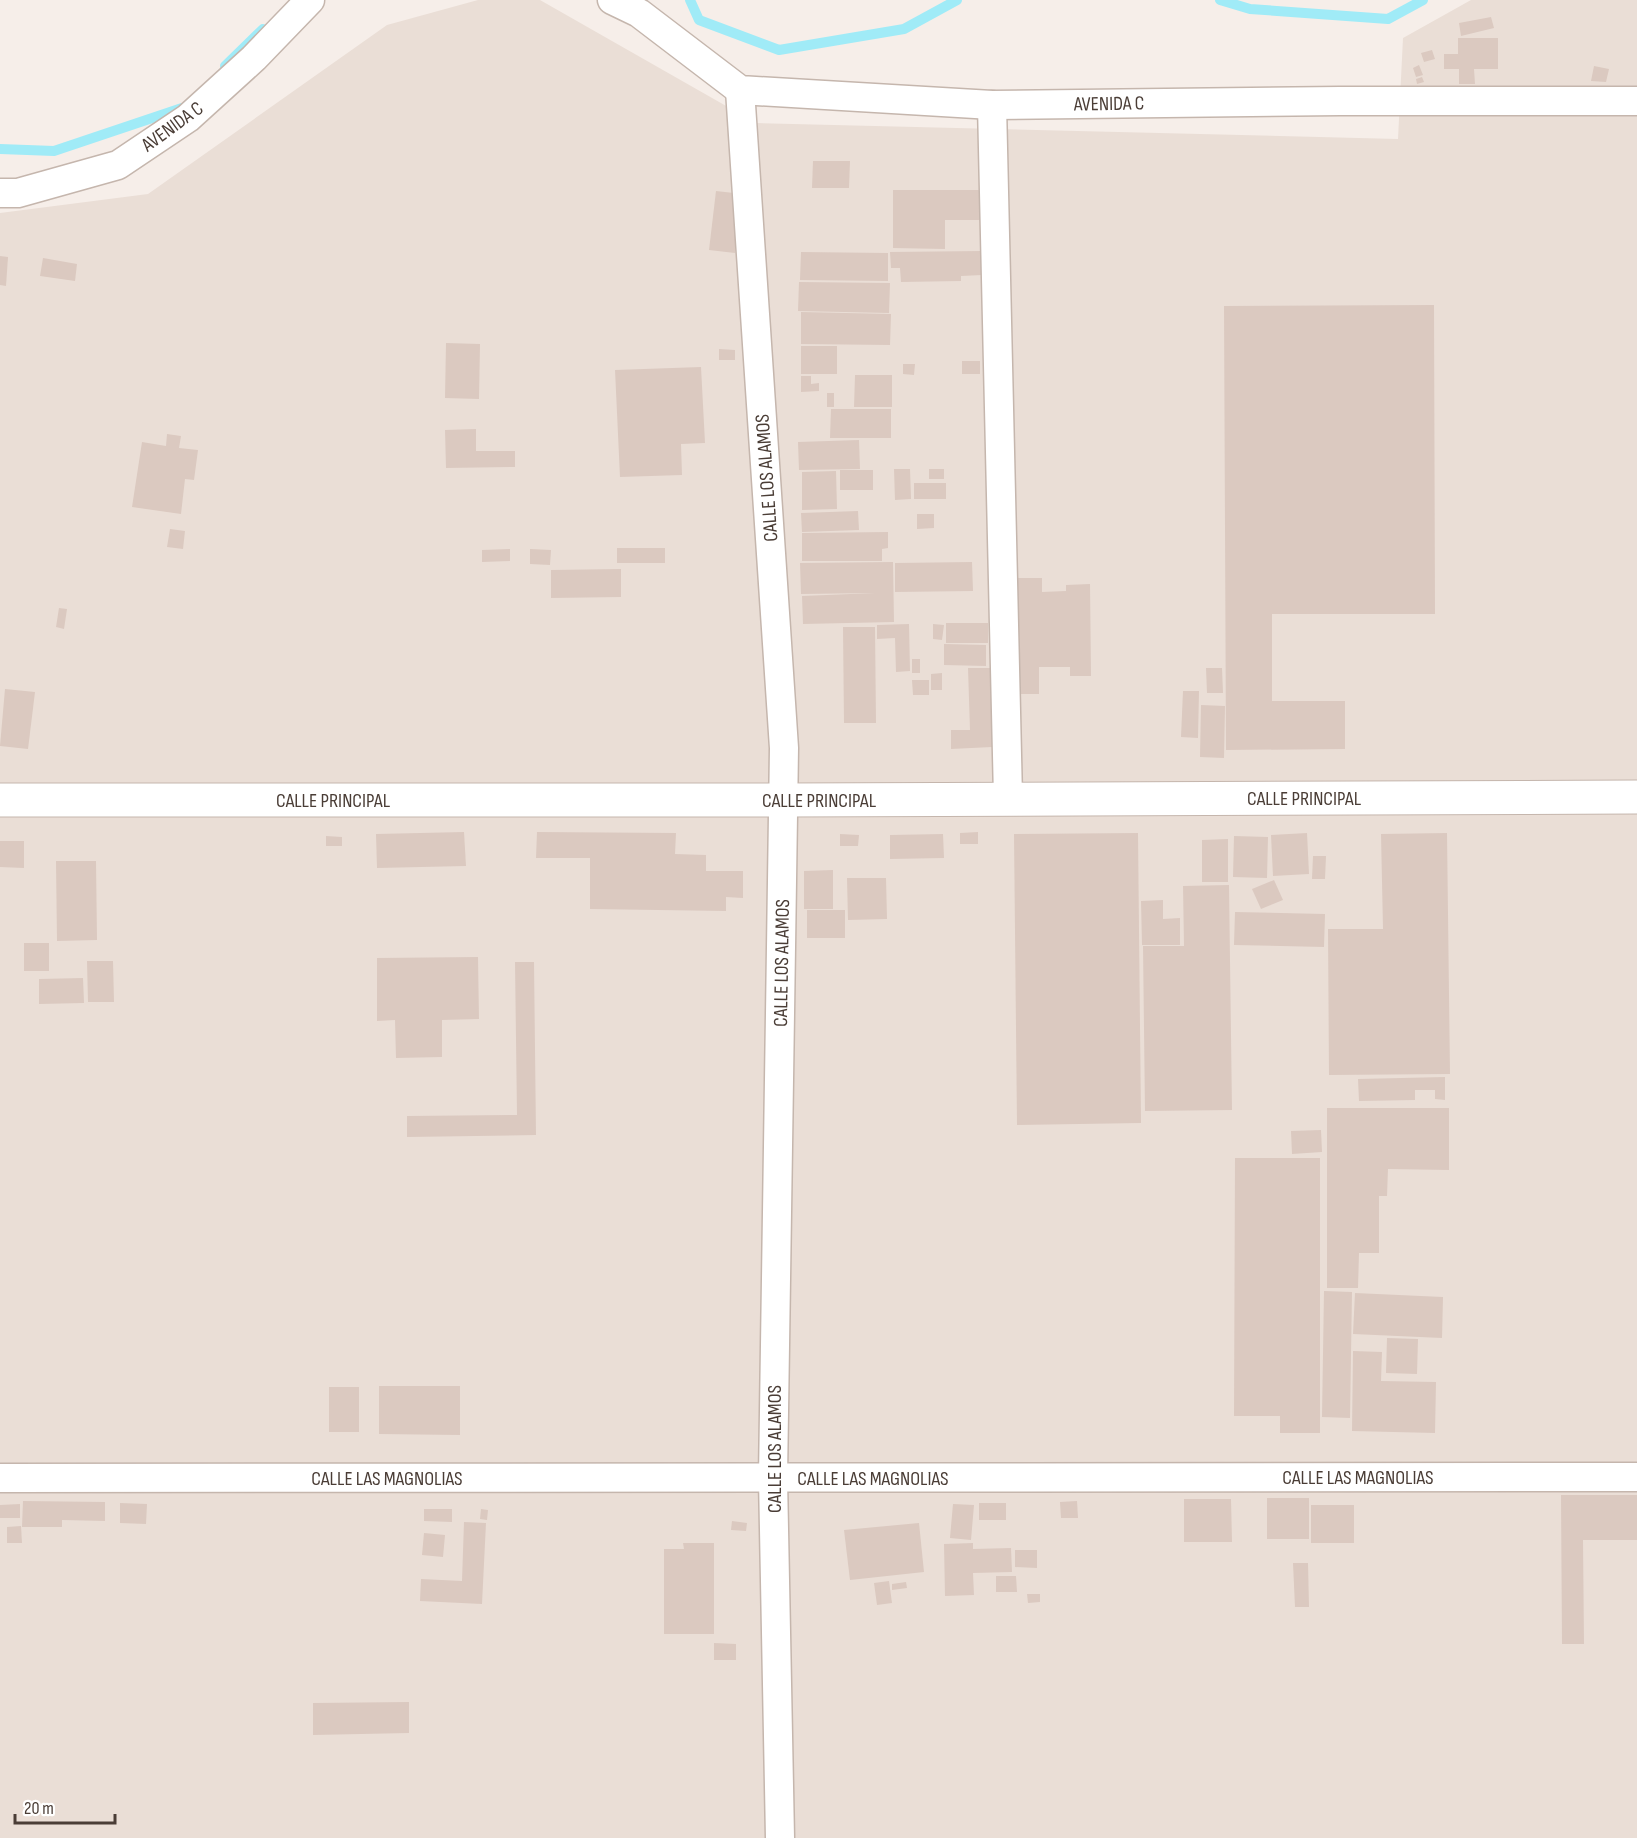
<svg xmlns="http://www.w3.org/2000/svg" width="1637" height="1838" viewBox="0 0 1637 1838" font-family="'Sofia Sans Condensed',sans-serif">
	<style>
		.residential { fill: #eaded6 }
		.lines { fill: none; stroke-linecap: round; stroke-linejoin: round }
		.stream { stroke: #a0ebf7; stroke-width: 10 }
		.building { fill: #dbc9c0 }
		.minor-casing { stroke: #c5b6ad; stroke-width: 31 }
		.tertiary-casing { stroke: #c5b6ad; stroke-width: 35 }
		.minor { stroke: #fff; stroke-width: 28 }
		.tertiary { stroke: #fff; stroke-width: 33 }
		.labels { text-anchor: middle; stroke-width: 5; stroke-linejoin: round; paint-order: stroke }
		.street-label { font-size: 20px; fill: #4a3d36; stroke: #fff }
	</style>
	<rect width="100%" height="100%" fill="#f6eee9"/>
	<!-- residential -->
	<polygon class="residential" points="478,0 540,0 756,123 1398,139 1403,38 1471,0 1637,0 1637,1838 0,1838 0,213 148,194 387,25"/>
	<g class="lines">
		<!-- stream -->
		<g class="stream">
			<polyline points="690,0 699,20 779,50 904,29 957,0"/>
			<polyline points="1220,0 1250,9 1388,19 1423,0"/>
			<polyline points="225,66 263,29"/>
			<polyline points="0,149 54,151 182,108"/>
		</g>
	</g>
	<!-- building -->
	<g class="building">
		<polygon points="1491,17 1494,28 1461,36 1459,23"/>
		<polygon points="1458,38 1498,38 1498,69 1474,69 1475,84 1459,84 1459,69 1444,69 1444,54 1458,54"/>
		<polygon points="1432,50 1435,59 1424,62 1421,53"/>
		<polygon points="1419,65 1423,75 1416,77 1413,68"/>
		<polygon points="1594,66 1609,69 1606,82 1591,81"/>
		<polygon points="1422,77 1424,82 1417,84 1416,79"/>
		<polygon points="813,161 850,161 849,188 812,188"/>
		<polygon points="893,190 980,190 980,220 945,220 945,249 893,248"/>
		<polygon points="716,191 743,194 735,253 709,250"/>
		<polygon points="982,251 982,275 961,276 961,281 901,282 900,268 891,268 890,252"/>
		<polygon points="801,252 888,253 888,281 800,280"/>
		<polygon points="0,256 8,257 6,286 0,285"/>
		<polygon points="43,258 77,264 75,281 40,276"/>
		<polygon points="799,282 890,283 889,313 798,311"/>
		<polygon points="1434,305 1435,614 1272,614 1272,701 1345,701 1345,749 1226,750 1224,306"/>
		<polygon points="801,312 891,314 890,345 801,344"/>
		<polygon points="446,343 480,344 479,399 445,398"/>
		<rect x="801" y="346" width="36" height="28"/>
		<polygon points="719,349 735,350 735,360 719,360"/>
		<rect x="962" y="361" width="18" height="13"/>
		<polygon points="903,364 915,364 914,375 903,374"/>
		<polygon points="701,367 705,443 681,444 682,475 620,477 615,370"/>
		<polygon points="855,375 892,375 892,407 854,407"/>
		<polygon points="801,376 811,376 811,384 819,383 819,391 801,392"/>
		<rect x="827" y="393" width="7" height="14"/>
		<polygon points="831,409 891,409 891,438 830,438"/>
		<polygon points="476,429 476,451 515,451 515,467 446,468 445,430"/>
		<polygon points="167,434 181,436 179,448 198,450 194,480 185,479 181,514 132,507 142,442 166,446"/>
		<polygon points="859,440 860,469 799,470 798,442"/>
		<polygon points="894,469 910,469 911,499 895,500"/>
		<rect x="929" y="469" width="15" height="10"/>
		<rect x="840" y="470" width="33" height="20"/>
		<polygon points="836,471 837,509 802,510 802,472"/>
		<rect x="914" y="483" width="32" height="16"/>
		<polygon points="858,511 859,530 802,532 801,513"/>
		<polygon points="917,514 934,514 934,528 917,529"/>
		<polygon points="170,529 185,531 183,549 167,547"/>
		<polygon points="888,532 888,548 882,549 882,561 802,561 802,533"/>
		<rect x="617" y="548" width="48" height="15"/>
		<polygon points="510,549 510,561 482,562 482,550"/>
		<polygon points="530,549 551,550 550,565 530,564"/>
		<polygon points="893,562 894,622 803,624 802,596 875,593 801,594 800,563"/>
		<polygon points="972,562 973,591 895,592 895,563"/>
		<polygon points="621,569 621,597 551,598 551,570"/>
		<polygon points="1013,578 1042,578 1042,592 1066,591 1066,585 1090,584 1091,676 1070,676 1070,667 1039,667 1039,694 1013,694"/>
		<polygon points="59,608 67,609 64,629 56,627"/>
		<rect x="946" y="623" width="42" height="20"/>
		<polygon points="909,624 910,671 896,672 895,638 877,639 877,625"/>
		<polygon points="933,624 944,625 942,640 933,639"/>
		<polygon points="843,627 875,627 876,723 844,723"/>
		<polygon points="944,644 986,645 986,666 944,665"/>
		<rect x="912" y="659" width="8" height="14"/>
		<polygon points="968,668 991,668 992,747 951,749 951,730 970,730"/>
		<polygon points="1206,668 1222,668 1223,693 1207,693"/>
		<polygon points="942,673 942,690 931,690 931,674"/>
		<polygon points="912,680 929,680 929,695 913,695"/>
		<polygon points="5,689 35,692 28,749 0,746"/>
		<polygon points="1183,691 1199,691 1198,738 1181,737"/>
		<polygon points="1201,705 1225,706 1224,758 1200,757"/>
		<polygon points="464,832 466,866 377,868 376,834"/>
		<polygon points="537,832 676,833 675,854 706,855 706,871 743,871 743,898 726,897 726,911 590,909 590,858 536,858"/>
		<polygon points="978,832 978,844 960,844 960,833"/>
		<polygon points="1138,833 1141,1123 1017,1125 1014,834"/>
		<polygon points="1307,833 1309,874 1273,876 1271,835"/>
		<polygon points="1447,833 1450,1074 1329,1075 1328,929 1383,929 1381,834"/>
		<polygon points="840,834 859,835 858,846 840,846"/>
		<polygon points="943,834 944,858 890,859 890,835"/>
		<polygon points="326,836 342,837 342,846 326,846"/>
		<polygon points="1234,836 1268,837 1267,878 1233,877"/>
		<polygon points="1228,839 1228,882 1202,882 1202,840"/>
		<polygon points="0,841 24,841 24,868 0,867"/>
		<polygon points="1313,856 1326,856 1325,879 1312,879"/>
		<polygon points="56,861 96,861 97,940 57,941"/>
		<polygon points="833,870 833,909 804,909 804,871"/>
		<polygon points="847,878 886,878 887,919 848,920"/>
		<polygon points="1274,880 1283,900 1261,909 1252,889"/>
		<polygon points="1229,885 1232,1110 1145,1111 1143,946 1184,946 1183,886"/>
		<polygon points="1163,900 1163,919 1180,918 1180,945 1142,945 1141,901"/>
		<rect x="807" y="910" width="38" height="28"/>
		<polygon points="1235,912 1325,914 1324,947 1234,945"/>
		<rect x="24" y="943" width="25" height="28"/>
		<polygon points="478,957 479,1019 442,1020 442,1057 396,1058 395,1020 377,1021 377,958"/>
		<polygon points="87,961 113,961 114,1002 88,1002"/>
		<polygon points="515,962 534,962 536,1135 407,1137 407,1116 517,1115"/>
		<polygon points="83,978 84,1003 39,1004 39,979"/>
		<polygon points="1445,1077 1445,1100 1435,1099 1435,1090 1415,1090 1415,1100 1359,1101 1358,1079"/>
		<polygon points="1327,1108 1449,1108 1449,1170 1388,1169 1387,1196 1379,1196 1379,1253 1359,1253 1358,1288 1327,1288"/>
		<polygon points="1321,1130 1322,1152 1292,1154 1291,1131"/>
		<polygon points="1235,1158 1320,1158 1320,1433 1280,1433 1280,1416 1234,1416"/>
		<polygon points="1324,1291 1352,1292 1350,1418 1322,1417"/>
		<polygon points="1355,1293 1443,1297 1442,1338 1353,1334"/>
		<polygon points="1387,1338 1418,1339 1417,1374 1386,1373"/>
		<polygon points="1353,1351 1382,1352 1381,1381 1436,1382 1435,1433 1352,1431"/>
		<polygon points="379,1386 460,1386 460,1435 379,1434"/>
		<rect x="329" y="1387" width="30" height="45"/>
		<polygon points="1561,1495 1637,1495 1637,1540 1583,1540 1584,1644 1562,1644"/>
		<rect x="1267" y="1498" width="42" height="41"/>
		<polygon points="1184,1499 1231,1499 1232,1542 1184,1542"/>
		<polygon points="23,1501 105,1502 105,1521 62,1520 62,1527 22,1527"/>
		<polygon points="1077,1501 1078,1518 1061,1518 1060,1502"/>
		<polygon points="120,1503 147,1504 146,1524 120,1523"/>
		<rect x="979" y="1503" width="27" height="17"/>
		<polygon points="20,1504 20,1518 0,1518 0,1505"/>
		<polygon points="953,1504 974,1505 971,1540 950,1538"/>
		<rect x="1311" y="1505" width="43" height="38"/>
		<polygon points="424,1509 452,1509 452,1522 424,1521"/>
		<polygon points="481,1509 488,1510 487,1520 480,1519"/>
		<polygon points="732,1521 747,1523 746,1531 731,1530"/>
		<polygon points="464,1522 486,1523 482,1604 420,1601 421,1579 462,1581"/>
		<polygon points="919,1523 924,1572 850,1580 844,1530"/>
		<polygon points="21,1526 22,1543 7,1543 7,1527"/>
		<polygon points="424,1533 445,1535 443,1557 422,1555"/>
		<polygon points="683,1543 714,1543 714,1634 664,1634 664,1549 684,1549"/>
		<polygon points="973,1543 973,1549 1011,1548 1012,1572 973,1573 974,1595 945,1596 944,1544"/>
		<polygon points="1015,1550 1037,1550 1037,1568 1015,1567"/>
		<polygon points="1293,1563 1308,1563 1309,1607 1295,1607"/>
		<polygon points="996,1576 1016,1576 1017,1592 996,1592"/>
		<polygon points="889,1581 892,1603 877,1605 874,1583"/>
		<polygon points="906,1582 907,1588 892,1590 892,1584"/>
		<polygon points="1027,1594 1040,1594 1040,1602 1028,1603"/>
		<polygon points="714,1643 736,1644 736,1660 714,1660"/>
		<polygon points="409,1702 409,1733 313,1735 313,1703"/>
	</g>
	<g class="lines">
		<defs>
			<g id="minor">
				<polyline points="612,0 639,13 740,90 992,105 1340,101 1637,101"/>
				<polyline points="740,90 784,748 773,1478 780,1838"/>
				<polyline points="992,105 1008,798"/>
				<polyline points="0,193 18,193 118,165 188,118 254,58 310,0"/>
				<polyline points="0,1478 1637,1477"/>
			</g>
			<polyline id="tertiary" points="0,800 784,800 1637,797"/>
		</defs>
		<!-- minor casing -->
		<use href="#minor" class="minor-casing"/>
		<!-- tertiary casing -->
		<use href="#tertiary" class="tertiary-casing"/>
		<!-- minor -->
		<use href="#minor" class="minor"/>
		<!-- tertiary -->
		<use href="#tertiary" class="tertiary"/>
	</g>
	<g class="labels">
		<!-- street labels -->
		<g class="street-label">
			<text transform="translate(1109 103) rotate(-1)" y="7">AVENIDA C</text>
			<text transform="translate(172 126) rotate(-36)" y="7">AVENIDA C</text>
			<text transform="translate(766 478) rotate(-94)" y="7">CALLE LOS ALAMOS</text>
			<text x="1304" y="805">CALLE PRINCIPAL</text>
			<text x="333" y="807">CALLE PRINCIPAL</text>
			<text x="819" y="807">CALLE PRINCIPAL</text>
			<text transform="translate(781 963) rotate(-89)" y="7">CALLE LOS ALAMOS</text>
			<text transform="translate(774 1449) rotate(-90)" y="7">CALLE LOS ALAMOS</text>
			<text x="1358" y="1484">CALLE LAS MAGNOLIAS</text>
			<text x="387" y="1485">CALLE LAS MAGNOLIAS</text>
			<text x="873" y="1485">CALLE LAS MAGNOLIAS</text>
		</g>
	</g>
	<!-- scale -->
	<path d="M15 1814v9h100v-9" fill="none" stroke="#4a3d36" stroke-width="3"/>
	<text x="24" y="1814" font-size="18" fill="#4a3d36" stroke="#ffffff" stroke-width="4.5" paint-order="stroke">20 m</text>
</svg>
